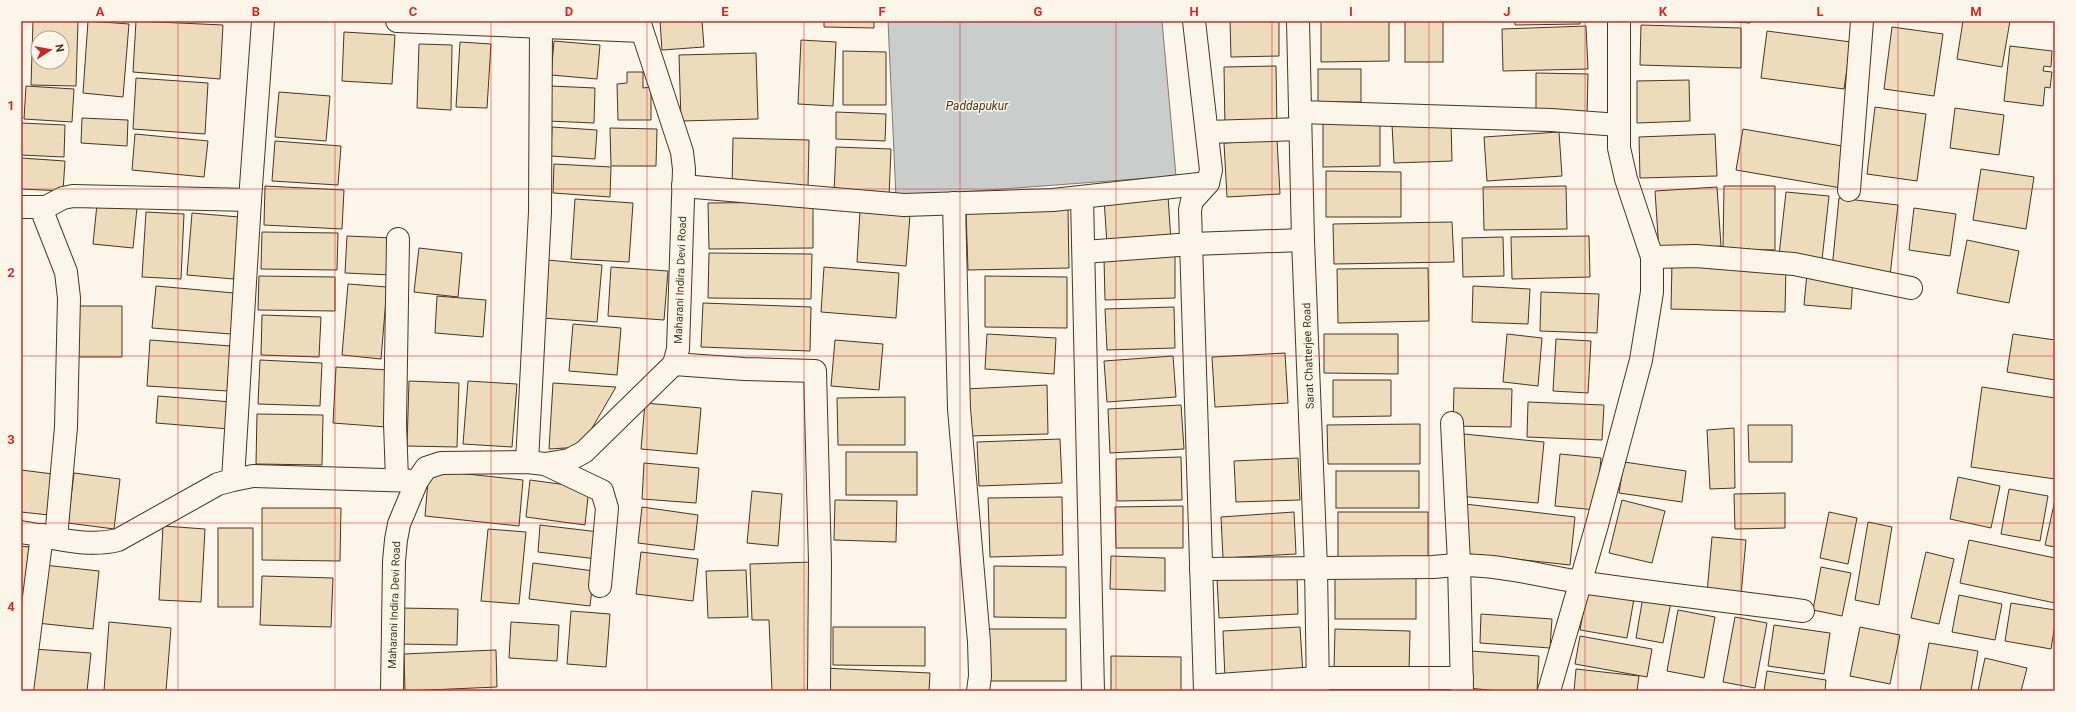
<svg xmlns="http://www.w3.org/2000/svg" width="2076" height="712" viewBox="0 0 2076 712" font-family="Roboto,sans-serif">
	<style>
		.water { fill: #c9cecd; stroke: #887966 }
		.building { fill: #ecdcbc; stroke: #4a3520; fill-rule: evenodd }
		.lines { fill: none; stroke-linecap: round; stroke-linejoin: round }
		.minor-casing { stroke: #4a3520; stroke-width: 24 }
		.tertiary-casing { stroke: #4a3520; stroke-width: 24 }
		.minor { stroke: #fbf6e9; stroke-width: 22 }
		.tertiary { stroke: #fbf6e9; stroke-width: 22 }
		.grid { fill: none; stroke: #d62828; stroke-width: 1; stroke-opacity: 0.55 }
		.labels { text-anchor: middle; stroke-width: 3; stroke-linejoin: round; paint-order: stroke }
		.street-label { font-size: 11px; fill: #4a3520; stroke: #fbf6e9 }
		.water-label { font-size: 12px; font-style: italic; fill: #4a3520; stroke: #fbf6e9 }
		.neatline { fill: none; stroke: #d62828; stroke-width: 1.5 }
		.grid-label { font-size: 13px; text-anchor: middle; font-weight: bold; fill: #d62828 }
	</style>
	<rect width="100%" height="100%" fill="#fbf6e9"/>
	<!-- water -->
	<polygon class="water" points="888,21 1162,21 1176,176 896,197"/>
	<!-- building -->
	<g class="building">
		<path d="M33,21H78L76,86L31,85ZM38,38H62V62H38Z"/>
		<polygon points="88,21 129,24 123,97 83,93"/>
		<polygon points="136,21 223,25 220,79 133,72"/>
		<polygon points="660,21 702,21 704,47 662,50"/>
		<polygon points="824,21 874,21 874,28 824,27"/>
		<polygon points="1230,21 1279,21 1279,56 1231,57"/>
		<polygon points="1321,21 1389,21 1389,61 1321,62"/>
		<rect x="1405" y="21" width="38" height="41"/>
		<polygon points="1515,21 1580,21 1580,24 1515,25"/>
		<polygon points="1719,21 1751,21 1750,23"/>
		<polygon points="1963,21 2010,21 2002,67 1957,59"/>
		<polygon points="1641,25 1741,28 1741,68 1640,65"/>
		<polygon points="1586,26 1588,69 1503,71 1502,29"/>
		<polygon points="1892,27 1943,34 1934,96 1884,89"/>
		<polygon points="1767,31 1851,42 1844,89 1761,78"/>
		<polygon points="344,32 395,35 392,84 342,81"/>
		<polygon points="801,40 836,42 833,106 798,104"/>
		<polygon points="554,41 600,45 597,79 551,75"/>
		<polygon points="460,42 491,44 487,108 456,107"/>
		<polygon points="419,44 452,45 451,110 417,108"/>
		<polygon points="2010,46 2052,51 2051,67 2044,66 2043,71 2052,72 2050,88 2045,87 2043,106 2004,101"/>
		<polygon points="843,51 886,52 886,105 843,105"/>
		<polygon points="756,53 758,119 681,121 679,55"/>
		<polygon points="1276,66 1277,128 1225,128 1224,67"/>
		<rect x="1318" y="69" width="43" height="33"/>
		<polygon points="627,72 643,72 643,88 651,87 651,120 618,120 617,84 627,83"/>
		<polygon points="1536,73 1588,74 1587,117 1536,116"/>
		<polygon points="136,78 208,83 205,134 133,129"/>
		<polygon points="1689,80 1690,121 1637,123 1637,81"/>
		<polygon points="26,86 74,89 72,122 24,119"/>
		<polygon points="550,86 595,88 594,123 548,121"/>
		<polygon points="279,92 330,96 326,141 275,137"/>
		<polygon points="1875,107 1926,114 1917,181 1867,174"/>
		<polygon points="1955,108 2004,115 1999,155 1950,148"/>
		<polygon points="836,112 886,114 885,141 836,139"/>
		<polygon points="82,118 128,120 127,146 81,143"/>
		<polygon points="1451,122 1452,161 1394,163 1392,124"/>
		<polygon points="21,123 65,125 64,157 21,155"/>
		<polygon points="1323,123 1380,123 1380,166 1323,167"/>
		<polygon points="552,127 597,130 595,159 551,156"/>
		<polygon points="610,128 657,129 656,166 611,166"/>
		<polygon points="1743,129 1848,147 1841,188 1736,170"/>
		<polygon points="1559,132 1562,176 1487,181 1484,137"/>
		<polygon points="135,134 208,141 204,177 132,170"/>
		<polygon points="1715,134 1717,176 1640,178 1639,137"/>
		<polygon points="733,138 809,140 808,187 732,186"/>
		<polygon points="1277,140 1280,194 1227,197 1224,143"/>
		<polygon points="275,141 341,146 338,185 272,181"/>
		<polygon points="836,147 891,149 889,196 834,194"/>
		<polygon points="21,158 65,161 63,191 21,189"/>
		<polygon points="554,164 611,167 610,197 553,193"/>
		<polygon points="1981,169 2034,177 2026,229 1973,220"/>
		<polygon points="1326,171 1401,172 1401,217 1326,217"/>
		<polygon points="265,186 344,190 342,229 264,225"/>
		<polygon points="1566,186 1567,229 1484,230 1483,187"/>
		<polygon points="1724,186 1775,186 1775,250 1723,249"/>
		<polygon points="1717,187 1721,246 1659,251 1655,191"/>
		<polygon points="1786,192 1829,196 1822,260 1779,255"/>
		<polygon points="1168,196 1171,241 1107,244 1104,199"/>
		<polygon points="1839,198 1898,205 1890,276 1832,269"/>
		<polygon points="575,199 633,203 629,262 571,259"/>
		<polygon points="813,202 813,248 709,249 708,203"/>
		<polygon points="97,204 137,208 133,248 93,244"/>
		<polygon points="1914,208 1956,214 1950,256 1909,250"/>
		<polygon points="1068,209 1069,268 968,270 966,212"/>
		<polygon points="860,211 910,215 906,266 857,262"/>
		<polygon points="146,212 184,214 181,279 142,277"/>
		<polygon points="192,213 239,217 234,279 187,275"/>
		<polygon points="1452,222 1454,262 1334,264 1333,224"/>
		<polygon points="262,232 338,233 337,270 261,269"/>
		<polygon points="347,236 393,238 391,275 345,273"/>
		<polygon points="1589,236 1590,277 1512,279 1511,237"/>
		<polygon points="1503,237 1504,276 1463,277 1462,238"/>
		<polygon points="1967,240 2019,251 2009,303 1957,293"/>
		<polygon points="419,248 462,253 458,297 414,292"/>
		<polygon points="709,253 812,254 811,299 708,298"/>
		<polygon points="1175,256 1175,298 1105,300 1104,258"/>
		<polygon points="547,260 602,265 597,322 542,318"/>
		<polygon points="1672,262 1786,266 1785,312 1671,309"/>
		<polygon points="611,267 668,271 664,320 608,316"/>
		<polygon points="824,267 899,273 896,318 821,312"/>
		<polygon points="1428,268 1429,321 1338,323 1337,269"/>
		<polygon points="1807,273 1853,277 1851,309 1804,305"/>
		<polygon points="259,276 335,277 335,311 258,310"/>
		<polygon points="985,276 1067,277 1067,328 985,327"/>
		<polygon points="348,284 387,287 381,359 342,355"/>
		<polygon points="156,286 234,293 231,334 152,328"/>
		<polygon points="1473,286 1530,289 1528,324 1472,322"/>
		<polygon points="1541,292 1599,294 1597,333 1540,331"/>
		<polygon points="437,296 486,300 483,337 435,333"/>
		<polygon points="703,303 811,307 810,351 701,347"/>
		<polygon points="77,306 122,306 122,357 78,357"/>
		<polygon points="1174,307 1175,348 1107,350 1105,309"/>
		<polygon points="262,315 321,317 319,357 261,355"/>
		<polygon points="573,324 621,328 617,375 569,371"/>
		<polygon points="987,334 1056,338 1054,374 985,369"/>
		<polygon points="1324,334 1398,334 1398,374 1324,373"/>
		<polygon points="1507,334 1542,338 1538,386 1503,382"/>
		<polygon points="2013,334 2055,340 2055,380 2007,372"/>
		<polygon points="1556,339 1591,341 1588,393 1553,391"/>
		<polygon points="150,340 231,346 228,391 147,386"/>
		<polygon points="835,340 883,344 879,390 831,386"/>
		<polygon points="1285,353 1288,403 1215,407 1212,357"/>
		<polygon points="1173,356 1176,397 1107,402 1104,361"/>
		<polygon points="260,360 322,363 320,406 258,404"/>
		<polygon points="336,367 390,370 386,427 333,423"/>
		<polygon points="1333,380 1391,380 1391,416 1333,417"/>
		<polygon points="409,381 459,383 457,447 407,446"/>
		<polygon points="468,381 517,384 512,447 463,444"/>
		<polygon points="553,383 616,387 581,447 549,449"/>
		<polygon points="1047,385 1048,434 967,436 965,389"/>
		<polygon points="1982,387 2055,398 2055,479 1971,467"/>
		<polygon points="1454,388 1512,389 1511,427 1453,426"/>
		<polygon points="158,396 231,402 229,429 156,423"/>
		<polygon points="905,397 905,445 838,445 837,398"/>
		<polygon points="1528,402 1604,405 1602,440 1527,437"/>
		<polygon points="645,403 701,408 697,454 641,449"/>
		<polygon points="1181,405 1184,449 1110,453 1108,409"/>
		<polygon points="257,414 323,415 322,465 256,464"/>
		<polygon points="1420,424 1420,464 1328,464 1327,425"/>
		<polygon points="1748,425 1792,425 1792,462 1749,462"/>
		<polygon points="1734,428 1735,488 1710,489 1707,430"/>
		<polygon points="1464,434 1544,442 1538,503 1458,496"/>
		<polygon points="1060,439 1062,483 979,486 977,442"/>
		<rect x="846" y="452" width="71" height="43"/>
		<polygon points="1560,454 1601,458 1596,510 1555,506"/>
		<polygon points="1181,457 1182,500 1117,501 1116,459"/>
		<polygon points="1298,458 1300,500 1236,502 1234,461"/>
		<polygon points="1624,462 1686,471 1682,502 1619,493"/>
		<polygon points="644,463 699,468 696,503 642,499"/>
		<polygon points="21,470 53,474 49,515 21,512"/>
		<polygon points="429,470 523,480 519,526 425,516"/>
		<rect x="1336" y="471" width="83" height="37"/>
		<polygon points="74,473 120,479 114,529 68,523"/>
		<polygon points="1958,477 2000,486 1991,528 1950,519"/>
		<polygon points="530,480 589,488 585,525 526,517"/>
		<polygon points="2009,489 2048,496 2040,541 2001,534"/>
		<polygon points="752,491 782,494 778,546 747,543"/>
		<polygon points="1785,493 1785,528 1735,529 1734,494"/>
		<polygon points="1062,497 1063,555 990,557 988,498"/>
		<polygon points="835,500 897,501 896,542 834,540"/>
		<polygon points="1622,500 1665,511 1652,563 1609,553"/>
		<polygon points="2055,500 2055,547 2045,545"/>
		<polygon points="1465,504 1575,517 1570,565 1460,553"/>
		<polygon points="1183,506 1183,548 1116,548 1115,507"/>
		<polygon points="642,507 698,515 694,550 638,543"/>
		<polygon points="262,508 341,508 340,561 262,560"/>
		<polygon points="1294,512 1296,554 1223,558 1221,517"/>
		<rect x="1338" y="512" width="90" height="48"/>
		<polygon points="1829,512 1857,518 1848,564 1820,558"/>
		<polygon points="1868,522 1892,527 1879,605 1855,600"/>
		<polygon points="540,525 599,532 597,559 538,552"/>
		<polygon points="163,526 205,529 201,602 159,600"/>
		<rect x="218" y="528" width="35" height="79"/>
		<polygon points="488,529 526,532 519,604 481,601"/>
		<polygon points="1712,537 1746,540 1741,595 1707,593"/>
		<polygon points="1969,540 2055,558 2055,603 1960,583"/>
		<polygon points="21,546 29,547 24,594 21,593"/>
		<polygon points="641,552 698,559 693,601 636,594"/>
		<polygon points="1926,552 1954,559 1939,624 1911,618"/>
		<polygon points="1111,556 1165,558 1165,591 1110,589"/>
		<polygon points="812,562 817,691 772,691 769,620 752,620 750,564"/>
		<polygon points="533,563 594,571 590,606 529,599"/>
		<polygon points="44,565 99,571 93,629 37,623"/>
		<polygon points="994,566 1066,567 1066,618 994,617"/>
		<polygon points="1821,567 1851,573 1842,616 1813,610"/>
		<polygon points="746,570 748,617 708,618 706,571"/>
		<polygon points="1297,574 1298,614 1219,618 1217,578"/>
		<polygon points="262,576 333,578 331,627 260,625"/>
		<rect x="1335" y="576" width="81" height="43"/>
		<polygon points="1587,590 1634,599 1627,638 1580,630"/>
		<polygon points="1959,595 2002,604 1995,640 1952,632"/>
		<polygon points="1643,597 1671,602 1663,643 1636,638"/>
		<polygon points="2011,603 2055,610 2055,624 2051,649 2005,641"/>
		<polygon points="399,608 458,609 457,645 398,644"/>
		<polygon points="1678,610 1715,617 1704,678 1667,671"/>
		<polygon points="571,611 610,614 606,667 567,664"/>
		<polygon points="1481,614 1552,619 1550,648 1480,643"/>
		<polygon points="1735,617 1767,623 1755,688 1723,682"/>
		<polygon points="109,622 171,628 166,691 104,691"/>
		<polygon points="511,622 559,625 557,661 509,658"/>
		<polygon points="1774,625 1830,633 1824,674 1768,666"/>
		<polygon points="833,627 925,627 925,666 833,665"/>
		<polygon points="1300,627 1303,675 1225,679 1223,631"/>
		<polygon points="1860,627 1900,635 1890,684 1850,676"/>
		<rect x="988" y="629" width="78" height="52"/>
		<polygon points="1335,629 1410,631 1409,671 1334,669"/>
		<polygon points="1580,636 1652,649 1647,677 1575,664"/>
		<polygon points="1929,643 1978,651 1971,691 1920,691"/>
		<polygon points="33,649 91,653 87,691 29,691"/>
		<polygon points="496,650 497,687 405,691 404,654"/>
		<polygon points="1471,651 1539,656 1537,691 1499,691 1468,688"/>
		<polygon points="1111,656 1181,657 1181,691 1111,691"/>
		<polygon points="1985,658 2027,668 2021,691 1978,691"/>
		<polygon points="823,668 930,673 929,691 822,691"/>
		<polygon points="1576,669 1639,676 1637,691 1574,691"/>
		<polygon points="1767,671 1826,680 1825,691 1764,691"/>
		<polygon points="1349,681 1430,683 1430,691 1349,691"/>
	</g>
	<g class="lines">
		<defs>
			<g id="minor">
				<polyline points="397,21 642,31"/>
				<polyline points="1194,21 1211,170 1208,183 1192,201 1190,210 1205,691"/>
				<polyline points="1300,112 1551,120 1619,125"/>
				<polyline points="1207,132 1300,129"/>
				<polyline points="683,186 904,205 1053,200 1208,183"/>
				<polyline points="1849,190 1862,21"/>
				<polyline points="1082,197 1093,691"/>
				<polyline points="954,203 959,409 979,642 980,676 978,691"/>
				<polyline points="21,207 46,207"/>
				<polyline points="1084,252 1192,244 1303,240"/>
				<polyline points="1652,257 1696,256 1794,264 1911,288"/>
				<polyline points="674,364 744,369 815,371 820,562 819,691"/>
				<polyline points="1452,423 1459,563 1462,691"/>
				<polyline points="527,462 540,212 541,27"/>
				<polyline points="545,464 602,491 607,508 600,586"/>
				<polyline points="233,480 250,200 263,21"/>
				<polyline points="397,480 395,423 398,239"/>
				<path d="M21,532C52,537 87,548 118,540L218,484L233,480L253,476L417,481"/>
				<polyline points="56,538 66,427 69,298 66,272 44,216 46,207 63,198 73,196 250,200"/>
				<path d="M1201,569L1433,567C1486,560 1529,574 1580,582C1654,593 1729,601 1803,611"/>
				<polyline points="1205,686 1318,678 1462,678"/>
				<polyline points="22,691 42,535"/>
				<polyline points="392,691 394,561 396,540 399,524 417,481 426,468 441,463 527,462 545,464 569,460 584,452 674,364 678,349 684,169 682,152 639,21"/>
				<polyline points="1549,691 1597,525 1641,360 1652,292 1652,257 1626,179 1619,148 1619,21"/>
			</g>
			<polyline id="tertiary" points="1298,21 1303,240 1316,568 1318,691"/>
		</defs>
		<!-- minor casing -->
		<use href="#minor" class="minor-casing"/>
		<!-- tertiary casing -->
		<use href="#tertiary" class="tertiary-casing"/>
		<!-- minor -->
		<use href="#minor" class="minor"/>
		<!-- tertiary -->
		<use href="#tertiary" class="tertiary"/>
	</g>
	<!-- grid -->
	<path class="grid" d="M178,21V691M335,21V691M491,21V691M647,21V691M804,21V691M960,21V691M1116,21V691M1272,21V691M1429,21V691M1585,21V691M1741,21V691M1898,21V691M21,189H2055M21,356H2055M21,523H2055"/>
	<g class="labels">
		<!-- street labels -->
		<g class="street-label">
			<text transform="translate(680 280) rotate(-88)" y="4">Maharani Indira Devi Road</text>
			<text transform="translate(1308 356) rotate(-92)" y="4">Sarat Chatterjee Road</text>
			<text transform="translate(394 605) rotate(-88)" y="4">Maharani Indira Devi Road</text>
		</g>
		<!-- water labels -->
		<g class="water-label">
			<text x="977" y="110">Paddapukur</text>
		</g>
	</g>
	<!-- border -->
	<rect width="2076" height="712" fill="none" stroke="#fbf6e9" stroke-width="44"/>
	<!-- north arrow -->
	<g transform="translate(50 50) rotate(79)"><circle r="19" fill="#fbf6e9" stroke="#b4a999"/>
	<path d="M0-3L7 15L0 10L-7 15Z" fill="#c62828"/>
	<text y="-6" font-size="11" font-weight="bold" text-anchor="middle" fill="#4a3520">N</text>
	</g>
	<rect x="22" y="22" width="2032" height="668" class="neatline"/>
	<g class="grid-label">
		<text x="100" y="16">A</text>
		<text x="256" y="16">B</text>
		<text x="413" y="16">C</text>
		<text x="569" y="16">D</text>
		<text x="725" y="16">E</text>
		<text x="882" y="16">F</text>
		<text x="1038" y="16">G</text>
		<text x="1194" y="16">H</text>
		<text x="1351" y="16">I</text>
		<text x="1507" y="16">J</text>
		<text x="1663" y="16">K</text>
		<text x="1820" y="16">L</text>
		<text x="1976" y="16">M</text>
		<text x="11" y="110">1</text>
		<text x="11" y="277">2</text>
		<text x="11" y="444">3</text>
		<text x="11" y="611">4</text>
	</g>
</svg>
